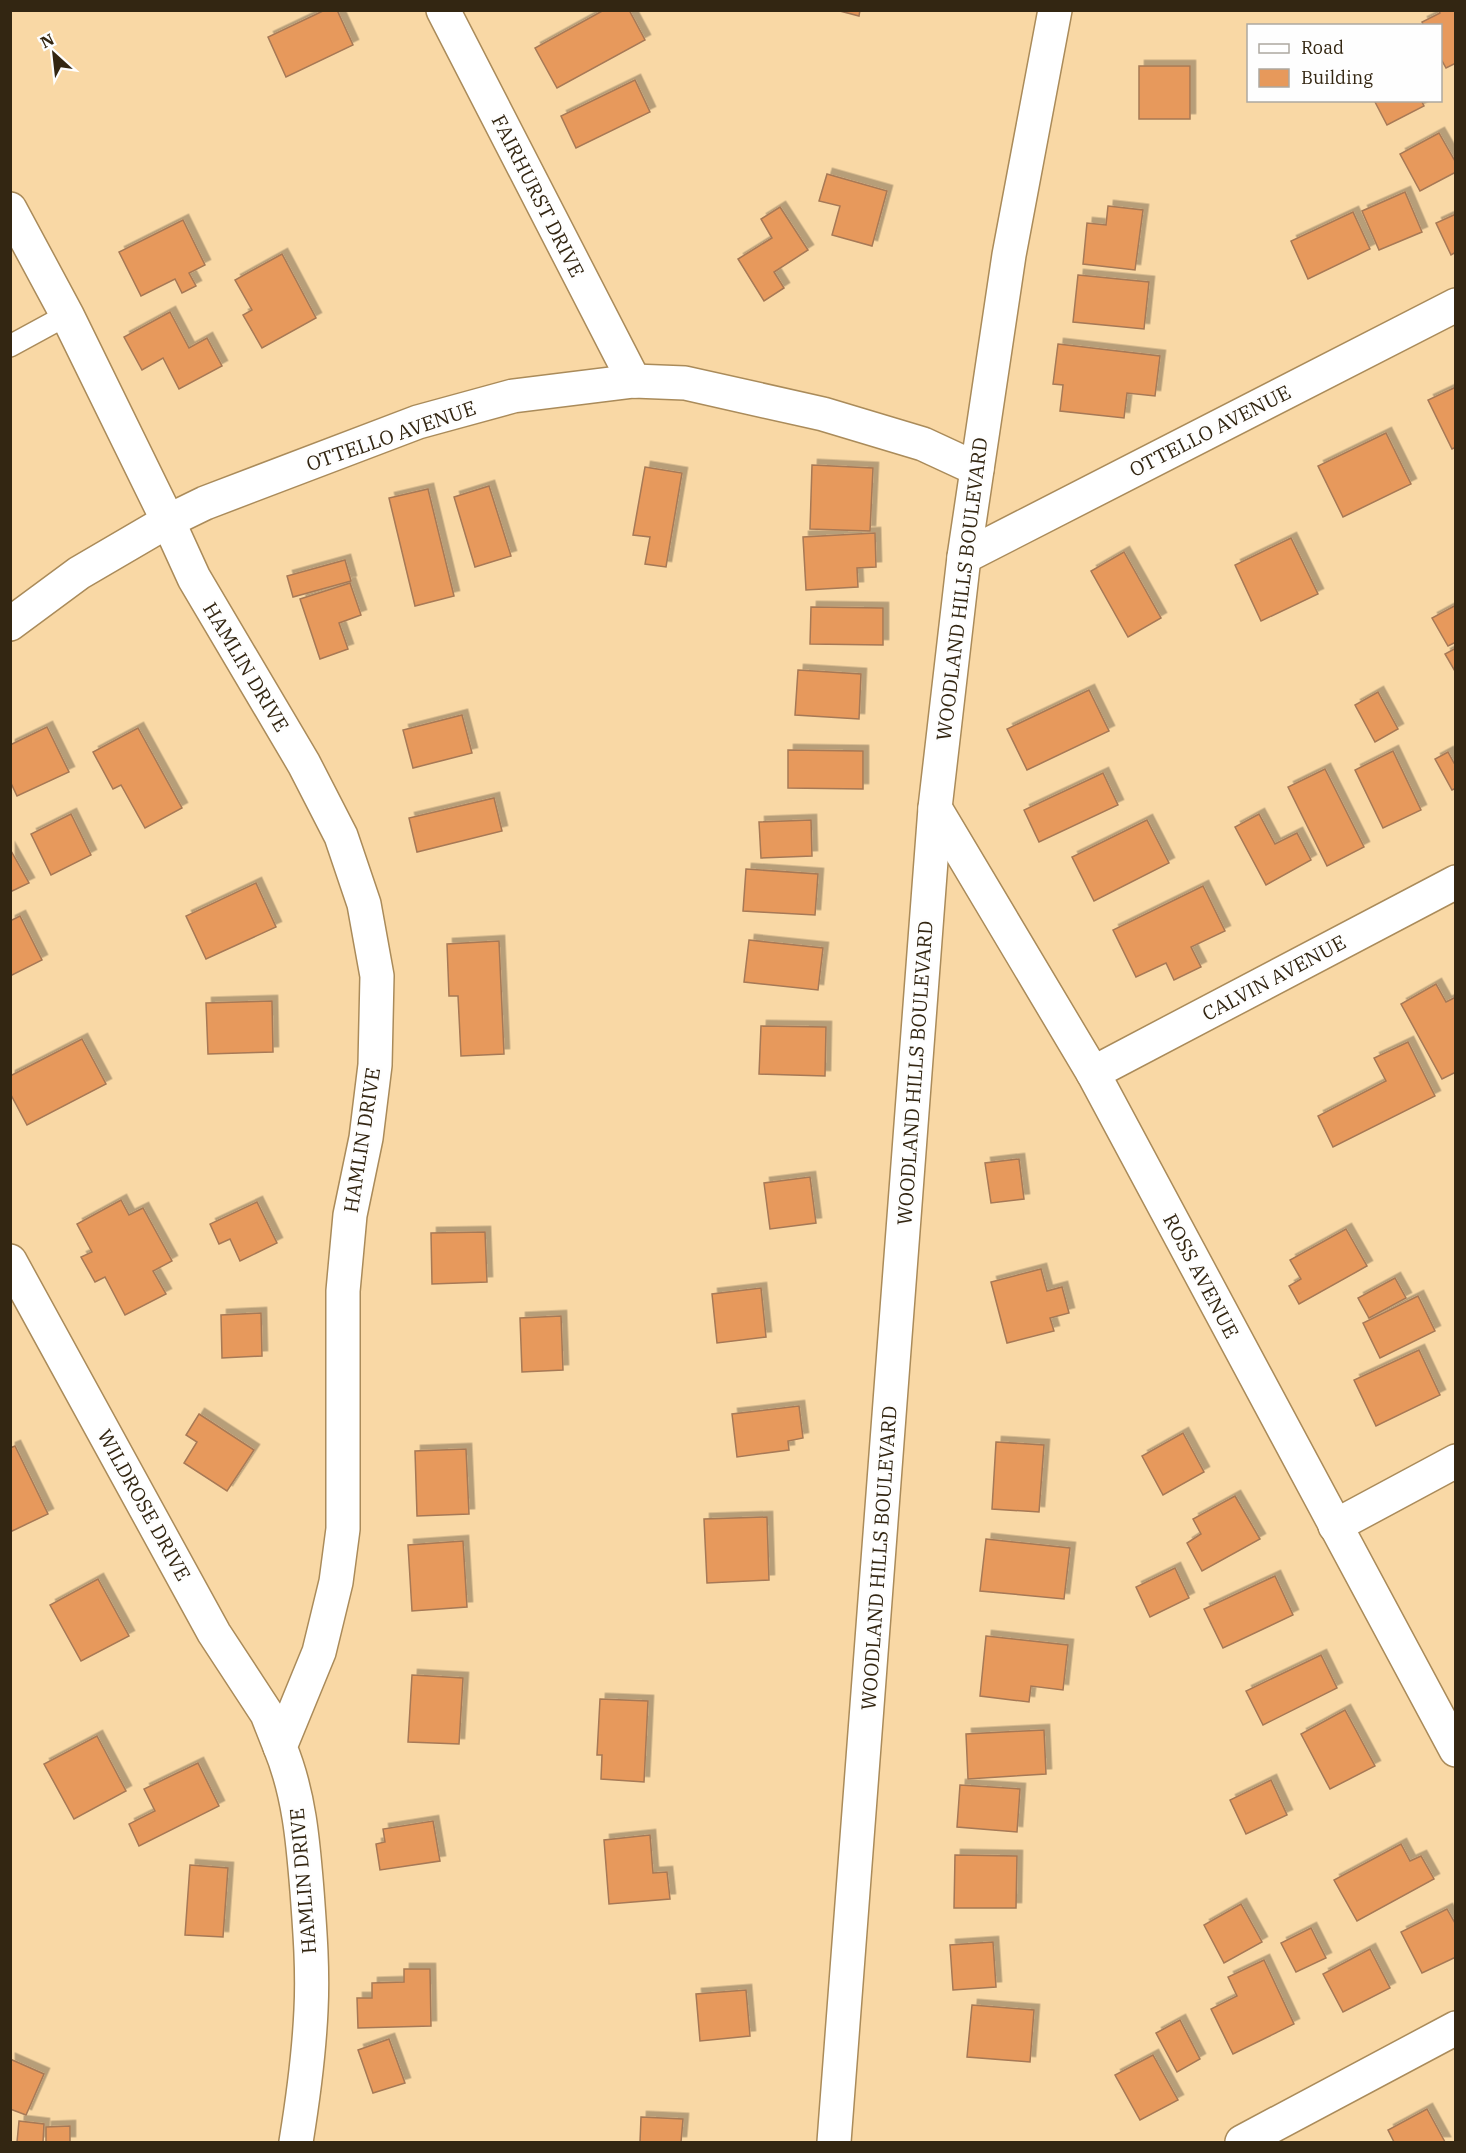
<svg xmlns="http://www.w3.org/2000/svg" width="1466" height="2153" viewBox="0 0 1466 2153" font-family="'IBM Plex Serif',serif">
	<style>
		.building { fill: #e7995b; stroke: #a77956; stroke-width: 1.5; filter: url(#shadow) }
		.lines { fill: none; stroke-linecap: round; stroke-linejoin: round }
		.lane-casing { stroke: #aa8b5a; stroke-width: 24 }
		.street-casing { stroke: #aa8b5a; stroke-width: 36 }
		.lane { stroke: #fff; stroke-width: 21 }
		.street { stroke: #fff; stroke-width: 33 }
		.labels { text-anchor: middle; stroke-width: 5; stroke-linejoin: round; paint-order: stroke }
		.street-label { font-size: 20px; fill: #332612; stroke: #fefefe }
	</style>
	<defs>
		<filter id="shadow"><feDropShadow dx="5.5" dy="-5.5" stdDeviation="0" flood-color="#0004"/></filter>
	</defs>
	<rect width="100%" height="100%" fill="#f9d8a5"/>
	<!-- building -->
	<g class="building">
		<polygon points="325,10 337,10 353,45 286,77 268,37"/>
		<polygon points="604,10 629,10 645,40 557,88 535,48"/>
		<polygon points="836,10 860,10 859,16"/>
		<polygon points="1439,10 1456,10 1456,63 1446,68 1440,57 1440,26 1424,26 1422,22 1440,13"/>
		<rect x="1139" y="66" width="51" height="53"/>
		<polygon points="635,80 650,112 576,148 561,116"/>
		<polygon points="1374,100 1421,100 1424,106 1387,125"/>
		<polygon points="1439,133 1456,163 1456,172 1420,191 1400,154"/>
		<polygon points="827,174 887,191 872,246 832,235 840,206 819,201"/>
		<polygon points="1405,192 1422,232 1379,250 1362,211"/>
		<polygon points="1108,206 1143,210 1135,270 1083,264 1087,223 1106,225"/>
		<polygon points="780,207 808,250 774,272 784,288 764,301 738,259 772,238 761,219"/>
		<polygon points="1353,212 1370,249 1308,279 1291,241"/>
		<polygon points="1456,214 1456,252 1451,255 1436,223"/>
		<polygon points="183,220 205,265 189,273 196,286 182,293 175,279 141,296 119,252"/>
		<polygon points="282,254 316,318 262,348 243,315 252,310 235,280"/>
		<polygon points="1078,275 1149,282 1144,329 1073,322"/>
		<polygon points="170,312 189,348 207,338 222,366 179,389 163,358 142,370 124,337"/>
		<polygon points="1058,344 1160,356 1155,396 1127,393 1124,418 1060,411 1063,385 1053,384"/>
		<polygon points="1456,387 1456,447 1452,449 1428,400"/>
		<polygon points="1386,433 1411,484 1343,517 1318,466"/>
		<polygon points="812,465 873,468 870,531 810,529"/>
		<polygon points="645,467 682,473 666,567 645,564 650,537 633,535"/>
		<polygon points="489,486 511,556 475,567 454,497"/>
		<polygon points="428,489 454,596 415,606 389,498"/>
		<polygon points="875,533 876,567 857,568 858,587 806,590 803,537"/>
		<polygon points="1291,538 1318,594 1261,621 1235,565"/>
		<polygon points="1124,552 1161,618 1128,637 1091,571"/>
		<polygon points="345,560 351,581 293,597 287,576"/>
		<polygon points="350,583 361,615 339,623 348,649 320,659 300,599"/>
		<polygon points="1456,605 1456,642 1448,646 1432,618"/>
		<polygon points="811,607 883,608 883,645 810,644"/>
		<polygon points="1456,648 1456,673 1445,654"/>
		<polygon points="798,670 861,674 859,719 795,715"/>
		<polygon points="1089,690 1109,731 1027,770 1007,729"/>
		<polygon points="1378,692 1398,729 1375,742 1355,705"/>
		<polygon points="462,715 472,753 413,768 403,730"/>
		<polygon points="47,727 69,772 17,796 10,781 10,745"/>
		<polygon points="138,728 182,808 145,828 121,785 113,789 93,752"/>
		<polygon points="788,750 863,751 863,789 788,788"/>
		<polygon points="1393,751 1421,810 1383,828 1355,770"/>
		<polygon points="1448,752 1454,763 1456,762 1456,788 1452,790 1435,759"/>
		<polygon points="1325,769 1364,847 1327,866 1288,787"/>
		<polygon points="1103,773 1118,805 1039,842 1024,810"/>
		<polygon points="494,798 502,831 417,852 409,818"/>
		<polygon points="71,814 91,855 51,875 31,834"/>
		<polygon points="1259,814 1275,844 1297,833 1311,860 1266,885 1235,827"/>
		<polygon points="811,820 812,856 761,858 759,822"/>
		<polygon points="1147,820 1169,863 1094,901 1072,857"/>
		<polygon points="10,849 29,883 10,892"/>
		<polygon points="746,869 818,874 815,915 743,911"/>
		<polygon points="256,883 276,927 206,959 186,916"/>
		<polygon points="1203,886 1225,931 1191,947 1201,967 1174,980 1166,963 1136,977 1113,930"/>
		<polygon points="20,916 42,960 10,976 10,921"/>
		<polygon points="749,940 823,948 818,990 744,982"/>
		<polygon points="499,941 504,1054 461,1056 458,996 449,996 447,944"/>
		<polygon points="1436,984 1446,1002 1456,997 1456,1072 1442,1079 1401,1004"/>
		<polygon points="272,1001 273,1052 208,1054 206,1003"/>
		<polygon points="761,1026 826,1027 825,1076 759,1074"/>
		<polygon points="82,1039 106,1084 27,1125 10,1093 10,1076"/>
		<polygon points="1408,1042 1435,1096 1333,1147 1318,1116 1386,1081 1374,1058"/>
		<polygon points="1019,1159 1024,1199 991,1203 985,1163"/>
		<polygon points="810,1177 816,1223 770,1229 764,1183"/>
		<polygon points="121,1200 129,1215 143,1208 172,1261 153,1271 166,1294 125,1315 105,1277 95,1282 81,1257 92,1252 77,1224"/>
		<polygon points="257,1202 277,1243 240,1261 230,1239 219,1244 210,1224"/>
		<polygon points="1346,1229 1367,1266 1299,1304 1289,1286 1301,1279 1290,1260"/>
		<polygon points="485,1232 487,1282 432,1284 431,1233"/>
		<polygon points="1041,1269 1047,1291 1062,1287 1069,1313 1050,1318 1054,1331 1007,1343 991,1282"/>
		<polygon points="1395,1278 1406,1298 1369,1318 1358,1298"/>
		<polygon points="761,1288 766,1337 717,1343 712,1294"/>
		<polygon points="1418,1296 1435,1331 1380,1358 1363,1323"/>
		<polygon points="261,1313 262,1356 222,1358 221,1315"/>
		<polygon points="561,1316 563,1370 522,1372 520,1318"/>
		<polygon points="1419,1350 1440,1395 1376,1426 1354,1380"/>
		<polygon points="799,1406 803,1438 788,1441 789,1450 737,1457 732,1414"/>
		<polygon points="199,1414 254,1450 227,1491 184,1463 197,1442 186,1435"/>
		<polygon points="1183,1433 1204,1472 1163,1495 1142,1456"/>
		<polygon points="996,1442 1044,1445 1039,1512 992,1509"/>
		<polygon points="15,1446 48,1514 10,1532 10,1448"/>
		<polygon points="466,1449 469,1514 417,1516 415,1451"/>
		<polygon points="1235,1496 1260,1539 1202,1571 1187,1543 1201,1534 1193,1519"/>
		<polygon points="767,1517 769,1580 707,1583 704,1519"/>
		<polygon points="986,1539 1070,1548 1064,1599 980,1591"/>
		<polygon points="463,1541 467,1607 412,1611 408,1545"/>
		<polygon points="1175,1568 1189,1598 1150,1617 1136,1587"/>
		<polygon points="1275,1576 1293,1615 1223,1648 1204,1609"/>
		<polygon points="98,1579 129,1636 81,1661 50,1605"/>
		<polygon points="986,1636 1068,1645 1063,1690 1031,1686 1029,1702 980,1696"/>
		<polygon points="1321,1655 1337,1688 1263,1725 1246,1691"/>
		<polygon points="412,1675 463,1678 459,1744 408,1742"/>
		<polygon points="600,1699 648,1701 644,1782 601,1779 602,1755 597,1755"/>
		<polygon points="1345,1710 1375,1766 1330,1789 1301,1734"/>
		<polygon points="1044,1730 1046,1774 968,1779 966,1734"/>
		<polygon points="97,1736 126,1791 74,1819 44,1764"/>
		<polygon points="198,1763 219,1806 139,1846 129,1824 155,1811 144,1789"/>
		<polygon points="1271,1780 1287,1815 1246,1834 1230,1800"/>
		<polygon points="960,1785 1020,1789 1017,1832 957,1827"/>
		<polygon points="433,1821 440,1861 380,1870 376,1844 385,1842 383,1829"/>
		<polygon points="650,1835 653,1873 667,1872 670,1899 609,1904 604,1840"/>
		<polygon points="1401,1844 1410,1861 1421,1856 1434,1879 1357,1921 1334,1880"/>
		<polygon points="955,1855 1017,1856 1016,1908 954,1908"/>
		<polygon points="190,1865 228,1868 223,1937 185,1935"/>
		<polygon points="1241,1904 1262,1942 1224,1963 1204,1925"/>
		<polygon points="1447,1909 1456,1925 1456,1957 1422,1973 1401,1932"/>
		<polygon points="1311,1928 1326,1958 1296,1972 1281,1943"/>
		<polygon points="993,1942 996,1987 953,1990 950,1945"/>
		<polygon points="1370,1949 1390,1988 1343,2012 1323,1974"/>
		<polygon points="1264,1960 1294,2024 1233,2054 1211,2009 1237,1996 1228,1977"/>
		<polygon points="404,1969 430,1969 431,2026 358,2028 357,1998 372,1998 372,1983 404,1982"/>
		<polygon points="746,1990 750,2036 700,2041 696,1994"/>
		<polygon points="972,2005 1034,2010 1030,2062 967,2057"/>
		<polygon points="1180,2020 1200,2059 1177,2072 1156,2033"/>
		<polygon points="389,2039 405,2083 373,2093 358,2050"/>
		<polygon points="1153,2055 1178,2100 1140,2120 1115,2075"/>
		<polygon points="10,2059 44,2074 26,2115 10,2109"/>
		<polygon points="1427,2109 1445,2142 1394,2142 1388,2130"/>
		<polygon points="641,2117 683,2119 681,2142 640,2142"/>
		<polygon points="19,2121 44,2124 43,2142 17,2142"/>
		<polygon points="70,2126 70,2142 46,2142 46,2127"/>
	</g>
	<g class="lines">
		<defs>
			<polyline id="lane" points="10,346 67,315"/>
			<g id="street">
				<polyline points="443,10 634,381"/>
				<path d="M10,209L67,315L168,521L194,578L304,764L341,836L364,904L377,976L375,1065L366,1138L350,1215L343,1291V1529L336,1582L319,1652L280,1747C299,1793 303,1841 307,1891C310,1931 313,1970 311,2010C309,2054 303,2099 296,2142"/>
				<polyline points="964,557 1456,305"/>
				<polyline points="10,624 79,573 168,521 205,503 418,422 513,396 634,381 685,383 823,414 923,444 977,469"/>
				<polyline points="935,808 1093,1073 1456,1750"/>
				<polyline points="1093,1073 1456,882"/>
				<polyline points="10,1261 214,1633 267,1714 280,1747"/>
				<polyline points="1335,1526 1456,1461"/>
				<polyline points="834,2142 935,808 964,557 1009,255 1055,10"/>
				<polyline points="1242,2142 1456,2028"/>
			</g>
		</defs>
		<!-- lane casing -->
		<use href="#lane" class="lane-casing"/>
		<!-- street casing -->
		<use href="#street" class="street-casing"/>
		<!-- lane -->
		<use href="#lane" class="lane"/>
		<!-- street -->
		<use href="#street" class="street"/>
	</g>
	<g class="labels">
		<!-- street labels -->
		<g class="street-label">
			<text transform="translate(538 196) rotate(63)" y="7">FAIRHURST DRIVE</text>
			<text transform="translate(1210 431) rotate(-27)" y="7">OTTELLO AVENUE</text>
			<text transform="translate(391 436) rotate(-19)" y="7">OTTELLO AVENUE</text>
			<text transform="translate(962 589) rotate(-83)" y="7">WOODLAND HILLS BOULEVARD</text>
			<text transform="translate(246 667) rotate(59)" y="7">HAMLIN DRIVE</text>
			<text transform="translate(1274 978) rotate(-28)" y="7">CALVIN AVENUE</text>
			<text transform="translate(915 1073) rotate(-86)" y="7">WOODLAND HILLS BOULEVARD</text>
			<text transform="translate(362 1140) rotate(-81)" y="7">HAMLIN DRIVE</text>
			<text transform="translate(1201 1276) rotate(62)" y="7">ROSS AVENUE</text>
			<text transform="translate(144 1505) rotate(61)" y="7">WILDROSE DRIVE</text>
			<text transform="translate(879 1558) rotate(-86)" y="7">WOODLAND HILLS BOULEVARD</text>
			<text transform="translate(303 1881) rotate(-95)" y="7">HAMLIN DRIVE</text>
		</g>
	</g>
	<!-- border -->
	<rect width="1466" height="2153" fill="none" stroke="#332612" stroke-width="24"/>
	<!-- legend -->
	<rect x="1247" y="24" width="195" height="78" fill="#fefefe" stroke="#ada8a0" stroke-width="1.5"/>
	<rect x="1259" y="44" width="30" height="9" fill="#ffffff" stroke="#ada8a0" stroke-width="1.5"/>
	<text x="1301" y="54" font-size="18" fill="#332612">Road</text>
	<rect x="1259" y="69" width="30" height="18" fill="#e7995b" stroke="#ada8a0" stroke-width="1.5"/>
	<text x="1301" y="84" font-size="18" fill="#332612">Building</text>
	<!-- north arrow -->
	<g transform="translate(54 54) rotate(333)" stroke="#fefefe" stroke-width="4.5" paint-order="stroke">
	<path d="M0-4.5L10 22L0 15L-10 22Z" fill="#332612"/>
	<text y="-9" font-size="16" font-weight="bold" text-anchor="middle" fill="#332612">N</text>
	</g>
</svg>
